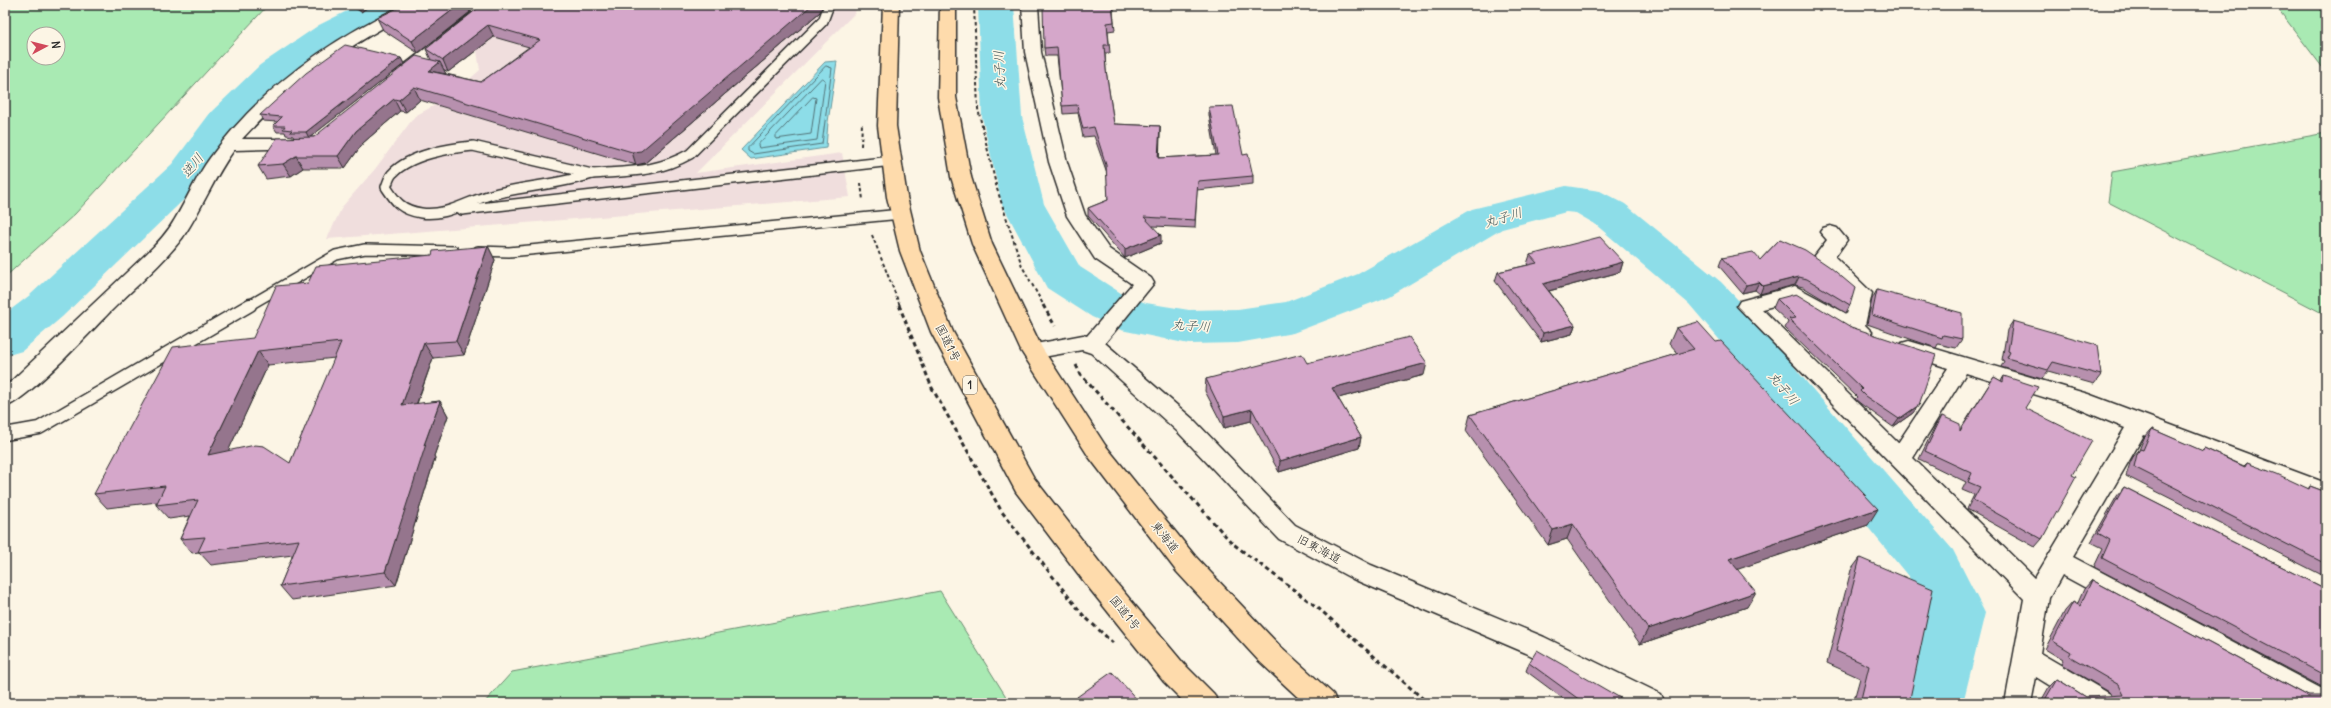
<svg xmlns="http://www.w3.org/2000/svg" width="2331" height="708" viewBox="0 0 2331 708" font-family="Delius,'Klee One',sans-serif">
	<style>
		.built { fill: #f0dedd }
		.green { fill: #a9eab3; stroke: #6a8a6f; fill-rule: evenodd }
		.water { fill: #8ddde8; stroke: #66969c }
		.lines { fill: none; stroke-linecap: round; stroke-linejoin: round }
		.shore { stroke: #527277; stroke-width: 1 }
		.river { fill: #8ddde8; fill-rule: evenodd }
		.lane-far1-casing { stroke: #2b2b2b; stroke-width: 12 }
		.lane-casing { stroke: #2b2b2b; stroke-width: 15 }
		.street-casing { stroke: #2b2b2b; stroke-width: 3 }
		.highway-casing { stroke: #2b2b2b; stroke-width: 3 }
		.path-far1 { stroke: #2b2b2b; stroke-width: 2; stroke-dasharray: 3.5 2.5; stroke-linecap: butt }
		.path { stroke: #2b2b2b; stroke-width: 3; stroke-dasharray: 4.5 3.5; stroke-linecap: butt }
		.lane-far1 { stroke: #fcf5e5; stroke-width: 9 }
		.lane { stroke: #fcf5e5; stroke-width: 12 }
		.street { fill: #fcf5e5; fill-rule: evenodd }
		.highway { fill: #fedbac; fill-rule: evenodd }
		.wall { fill: #b790ae; stroke: #2b2b2b; fill-rule: evenodd }
		.shaded-wall { fill: #95758d; stroke: #2b2b2b }
		.building { fill: #d5a7ca; stroke: #2b2b2b; fill-rule: evenodd }
		.labels { text-anchor: middle; stroke-width: 3; stroke-linejoin: round; paint-order: stroke }
		.shield { fill: #fcf5e5; stroke: #6a6863; stroke-width: 1 }
		.shield-label { font-size: 11px; font-weight: bold; fill: #2b2b2b }
		.street-label { font-size: 12px; fill: #2b2b2b; stroke: #fcf5e5 }
		.water-label { font-size: 13px; font-style: italic; fill: #44585a; stroke: #fcf5e5 }
	</style>
	<rect width="100%" height="100%" fill="#fcf5e5"/>
	<filter id="ink" filterUnits="userSpaceOnUse"><feTurbulence type="fractalNoise" baseFrequency=".025" numOctaves="2"/><feDisplacementMap in="SourceGraphic" scale="8" xChannelSelector="R" yChannelSelector="G"/><feConvolveMatrix kernelMatrix="1 2 1 2 8 2 1 2 1" color-interpolation-filters="sRGB"/></filter>
	<g filter="url(#ink)">
		<!-- built -->
		<polygon class="built" points="516,5 857,5 855,13 696,173 842,153 850,197 327,239 342,207 375,169 415,116 448,98 480,70 475,39"/>
		<!-- green -->
		<g class="green">
			<path d="M5,5H268L75,214L5,277ZM34,34H58V58H34Z"/>
			<polygon points="2275,5 2326,5 2326,72"/>
			<polygon points="2326,133 2326,315 2108,202 2112,172"/>
			<polygon points="940,591 1010,703 484,703 512,672"/>
		</g>
		<!-- water -->
		<polygon class="water" points="837,61 828,122 826,148 751,159 741,150 825,62"/>
		<g class="lines">
			<!-- shore -->
			<g class="shore">
				<polygon points="826,66 832,68 822,144 753,154 748,151 748,148"/>
				<polygon points="822,78 825,80 817,140 759,148 758,145"/>
				<polygon points="813,97 816,98 811,134 776,139 776,136"/>
			</g>
			<!-- river -->
			<g class="river">
				<polygon points="359,5 404,5 398,12 345,41 286,81 239,128 202,182 62,317 22,351 5,356 5,314 30,295 172,164 211,112 260,65 319,25"/>
				<polygon points="978,5 1014,5 1022,117 1044,204 1080,267 1124,295 1146,303 1189,310 1238,309 1286,302 1358,274 1472,209 1566,186 1600,191 1625,204 1721,282 1758,321 1808,384 1953,550 1985,613 1963,703 1903,703 1927,613 1912,581 1772,410 1724,345 1689,304 1595,224 1576,213 1566,212 1502,229 1390,296 1293,333 1238,343 1189,344 1121,330 1092,317 1047,288 1002,204 982,117"/>
			</g>
			<defs>
				<g id="lane-far1">
					<path d="M473,146L592,174C560,184 526,186 494,194C469,200 447,217 421,213C401,210 396,202 386,187C388,183 389,176 393,173C410,155 449,148 473,146Z"/>
					<path d="M592,174C629,171 656,173 690,154L823,21L829,5"/>
					<polyline points="462,210 892,161"/>
					<polyline points="478,251 509,252 901,214"/>
					<polyline points="248,306 336,255 365,249 454,251"/>
				</g>
				<polyline id="lane" points="5,434 39,428 250,305"/>
				<g id="street">
					<path d="M403,5H423L420,8C352,42 293,83 242,139H301L307,140L310,144L307,148L234,150C214,177 202,209 183,237C162,265 135,287 111,311C90,332 28,400 5,407V387L144,256C156,245 167,233 175,219C187,199 196,177 210,158C259,90 328,41 403,5Z"/>
					<polygon points="463,5 482,5 491,12 407,80 395,80 393,76 395,72 473,12"/>
					<polygon points="1022,5 1038,5 1041,52 1067,162 1085,215 1109,249 1151,278 1154,283 1105,343 1194,420 1295,525 1371,565 1544,637 1661,694 1665,703 1626,703 1526,653 1353,579 1279,539 1178,432 1091,353 1082,350 1032,359 1025,356 1022,351 1025,346 1083,335 1087,336 1132,284 1095,259 1067,216 1049,162 1025,52"/>
					<path d="M1830,226L1837,228L1847,240L1835,257L1872,293L1865,325L1872,332L1869,337L1862,339L1847,334L1793,301L1762,309L1898,443L1948,368L1902,353L1899,348L1902,343L1909,341L2088,394L2326,483V502L2144,435L2073,557L2326,691V703H2298L2062,575L2049,598L2040,653L2110,694L2114,703H2078L2036,677L2031,703H2005L2024,599L1737,306L1740,301L1795,286L1847,314L1852,295L1830,277L1814,257L1827,240L1820,232L1823,228ZM1966,373L2072,406L2125,428L2035,578L1913,458Z"/>
				</g>
				<g id="highway">
					<polygon points="883,5 899,5 896,126 907,197 920,251 953,332 1034,478 1107,572 1184,664 1214,694 1218,703 1185,703 1164,682 1089,588 1016,492 931,332 900,251 887,197 878,126"/>
					<polygon points="940,5 956,5 956,97 971,177 992,244 1042,348 1105,445 1195,556 1279,645 1333,694 1337,703 1304,703 1259,661 1177,572 1089,457 1021,351 972,244 951,177 938,97"/>
				</g>
			</defs>
			<!-- lane-far1 casing -->
			<use href="#lane-far1" class="lane-far1-casing"/>
			<!-- lane casing -->
			<use href="#lane" class="lane-casing"/>
			<!-- street casing -->
			<use href="#street" class="street-casing"/>
			<!-- highway casing -->
			<use href="#highway" class="highway-casing"/>
			<!-- path-far1 -->
			<g class="path-far1">
				<polyline points="974,5 978,109 997,189 1022,266 1044,306"/>
				<polyline points="861,146 862,123"/>
				<polyline points="861,183 863,200"/>
				<polyline points="872,235 900,306"/>
			</g>
			<!-- path -->
			<g class="path">
				<polyline points="899,305 932,388 1002,512 1083,615 1113,643"/>
				<polyline points="1043,305 1055,326"/>
				<polyline points="1076,365 1081,375 1232,543 1318,608 1428,703"/>
			</g>
			<!-- lane-far1 -->
			<use href="#lane-far1" class="lane-far1"/>
			<!-- lane -->
			<use href="#lane" class="lane"/>
			<!-- street -->
			<use href="#street" class="street"/>
			<!-- highway -->
			<use href="#highway" class="highway"/>
		</g>
		<!-- wall -->
		<g class="wall">
			<polygon points="350,5 371,5 361,12"/>
			<path d="M482,5H823L820,12L645,163L636,165L420,100L406,112L400,111L363,143L345,168H303L291,176L266,179L258,166L294,138L293,136L286,135L285,132H277L273,126L277,122L263,121L260,115L401,58L404,64L310,137H314L431,60L426,49ZM494,37L529,47L481,82L446,74L443,69L448,72Z"/>
			<polygon points="1047,5 1114,5 1114,11 1113,11 1115,30 1108,31 1110,53 1105,53 1106,70 1114,124 1160,126 1159,158 1216,155 1209,115 1209,107 1243,155 1253,176 1253,184 1197,190 1195,228 1153,226 1161,243 1125,258 1088,216 1088,208 1108,200 1107,173 1094,136 1083,137 1078,113 1063,114 1057,56 1045,56 1044,48"/>
			<polygon points="470,12 418,53 383,30 377,18"/>
			<polygon points="1780,239 1850,305 1846,313 1803,287 1795,285 1760,294 1755,290 1742,293 1719,266 1722,258 1760,260"/>
			<path d="M488,246L495,260L464,355L433,358L417,404L440,401L448,416L434,456L435,458L396,585L292,600L280,586L293,555L211,565L199,552L192,553L180,539L190,516L169,519L156,505L157,502L107,508L94,494L253,338L308,283ZM335,358L290,463L228,451L268,365Z"/>
			<polygon points="1530,255 1623,262 1620,272 1549,291 1575,325 1572,334 1541,342 1495,281 1498,272 1528,265 1527,264"/>
			<polygon points="1877,290 1962,339 1956,348 1938,344 1936,348 1867,324 1872,299"/>
			<polygon points="1777,299 1851,327 1913,413 1893,427 1861,404 1855,399 1857,397 1785,328 1788,322 1773,308"/>
			<polygon points="2013,321 2101,375 2094,384 2048,371 2042,379 2001,367 2004,361 2002,360 2007,330"/>
			<polygon points="1676,328 1868,525 1737,569 1747,607 1640,644 1567,539 1548,545 1466,431 1470,415 1678,354 1669,344"/>
			<polygon points="1307,363 1424,375 1338,398 1361,437 1359,448 1279,472 1251,421 1224,428 1205,391 1206,379"/>
			<polygon points="2004,376 2025,408 2072,475 2042,539 2035,547 1967,509 1974,495 1962,490 1966,482 1919,459 1936,424 1942,416 1960,430 1994,377 2001,381"/>
			<polygon points="2152,429 2202,451 2204,448 2244,466 2247,463 2308,489 2310,486 2326,492 2326,577 2126,476 2130,463 2133,457 2139,450 2144,438"/>
			<polygon points="2124,487 2326,589 2326,689 2094,567 2103,548 2091,542 2117,496"/>
			<polygon points="1860,558 1909,703 1853,703 1860,678 1827,663 1851,570"/>
			<polygon points="2092,580 2308,696 2326,703 2040,703 2049,687 2057,679 2086,697 2112,696 2111,693 2061,664 2063,660 2045,649 2065,611 2073,602 2077,605 2084,589"/>
			<polygon points="1529,663 1629,703 1569,703 1526,671"/>
			<polygon points="1077,697 1140,703 1078,703"/>
		</g>
		<!-- shaded-wall -->
		<g class="shaded-wall">
			<polygon points="357,5 371,5 361,12"/>
			<polygon points="459,5 467,5 470,12 418,53 412,41"/>
			<polygon points="812,5 823,5 820,12 645,163 636,165 632,152"/>
			<polygon points="488,25 494,37 448,72 443,60"/>
			<polygon points="401,58 404,64 309,138 306,132"/>
			<polygon points="440,62 446,74 429,71"/>
			<polygon points="414,87 420,100 406,112 399,100"/>
			<polygon points="394,99 400,111 363,143 345,168 338,156 356,131"/>
			<polygon points="1160,126 1160,134 1159,167 1158,158"/>
			<polygon points="296,156 303,168 291,176 283,164"/>
			<polygon points="1161,235 1161,243 1125,258 1125,249"/>
			<polygon points="488,246 495,260 464,355 456,341"/>
			<polygon points="1623,262 1620,272 1541,293 1543,284"/>
			<polygon points="1799,277 1795,285 1760,294 1763,286"/>
			<polygon points="1759,282 1755,290 1742,293 1746,285"/>
			<polygon points="1575,325 1572,334 1541,342 1543,333"/>
			<polygon points="424,343 433,358 411,419 402,405"/>
			<polygon points="258,351 268,365 220,469 208,455"/>
			<polygon points="1427,363 1424,375 1331,400 1332,388"/>
			<polygon points="440,401 448,416 434,456 435,458 396,585 385,572 424,445"/>
			<polygon points="1919,405 1913,413 1893,427 1899,419"/>
			<polygon points="1252,409 1251,421 1224,428 1224,416"/>
			<polygon points="1361,437 1359,448 1279,472 1280,461"/>
			<polygon points="1878,509 1868,525 1721,575 1729,559"/>
			<polygon points="1573,524 1567,539 1548,545 1553,530"/>
			<polygon points="1756,592 1747,607 1640,644 1648,629"/>
		</g>
		<!-- building -->
		<g class="building">
			<polygon points="404,5 459,5 412,41 377,18"/>
			<polygon points="482,5 812,5 641,151 632,152 414,87 399,100 394,99 356,131 338,156 296,156 283,164 258,166 277,138 314,137 416,56 440,62 429,71 481,82 540,40 488,25 443,60 426,49"/>
			<polygon points="1047,5 1112,5 1114,22 1107,23 1109,45 1104,45 1106,70 1114,124 1160,126 1158,158 1218,155 1209,107 1233,106 1243,155 1248,154 1253,176 1198,181 1195,220 1144,217 1161,235 1125,249 1088,208 1108,200 1106,165 1094,127 1083,129 1077,105 1062,106 1057,47 1044,48 1043,7 1048,7"/>
			<polygon points="345,45 401,58 306,132 290,132 292,130 283,129 285,126 273,126 282,117 260,115 306,73"/>
			<polygon points="1600,237 1623,262 1543,284 1575,325 1543,333 1498,272 1537,263 1530,255"/>
			<polygon points="1780,239 1805,250 1830,267 1855,288 1850,305 1807,279 1799,277 1763,286 1759,282 1746,285 1722,258 1753,252 1760,260"/>
			<path d="M488,246L456,341L424,343L402,405L440,401L424,445L426,444L385,572L280,586L299,540L198,552L205,537L180,539L198,500L156,505L165,486L94,494L173,347L253,338L276,286L308,283L316,266L432,255L433,251ZM341,342L290,463L264,446L255,445L208,455L258,351Z"/>
			<polygon points="1877,290 1962,313 1962,339 1943,335 1942,338 1872,315"/>
			<polygon points="1796,294 1851,327 1936,355 1919,405 1899,419 1865,396 1860,391 1862,389 1789,319 1796,318 1777,299"/>
			<polygon points="2013,321 2097,345 2101,375 2053,362 2048,370 2007,358 2010,352 2008,351"/>
			<polygon points="1698,322 1716,342 1721,341 1878,509 1729,559 1756,592 1648,629 1573,524 1553,530 1470,415 1694,349 1676,328"/>
			<polygon points="1409,337 1427,363 1332,388 1361,437 1280,461 1252,409 1224,416 1206,379 1302,354 1307,363"/>
			<polygon points="2004,376 2038,387 2025,408 2092,441 2072,475 2076,477 2042,539 1973,500 1980,487 1968,482 1972,473 1925,451 1942,416 1960,424 1960,431 1994,377 2003,382"/>
			<polygon points="2152,429 2203,451 2204,448 2245,467 2247,463 2277,474 2309,489 2310,486 2326,492 2326,564 2134,467 2137,454 2140,449 2143,450"/>
			<polygon points="2124,487 2326,589 2326,676 2102,558 2110,540 2098,533"/>
			<polygon points="1860,558 1933,589 1909,703 1860,703 1869,666 1836,651"/>
			<polygon points="2092,580 2308,696 2326,696 2326,703 2050,703 2051,701 2046,698 2057,679 2086,697 2124,695 2119,685 2069,656 2071,652 2053,641 2073,602 2080,606"/>
			<polygon points="1537,650 1629,703 1584,703 1529,663"/>
			<polygon points="1112,672 1140,703 1082,703 1077,697"/>
		</g>
	</g>
	<g class="labels">
		<!-- shield labels -->
		<rect class="shield" x="963" y="376" width="14" height="18" rx="3"/>
		<g class="shield-label">
			<text x="970" y="389">1</text>
		</g>
		<!-- street labels -->
		<g class="street-label">
			<text transform="translate(948 343) rotate(63)" y="4">国道1号</text>
			<text transform="translate(1165 537) rotate(52)" y="4">東海道</text>
			<text transform="translate(1319 549) rotate(28)" y="4">旧東海道</text>
			<text transform="translate(1125 613) rotate(51)" y="4">国道1号</text>
		</g>
		<!-- water labels -->
		<g class="water-label">
			<text transform="translate(999 70) rotate(-93)" y="5">丸子川</text>
			<text transform="translate(192 165) rotate(-51)" y="5">逆川</text>
			<text transform="translate(1503 217) rotate(-17)" y="5">丸子川</text>
			<text transform="translate(1191 325) rotate(4)" y="5">丸子川</text>
			<text transform="translate(1784 388) rotate(50)" y="5">丸子川</text>
		</g>
	</g>
	<!-- margin -->
	<rect width="2331" height="708" fill="none" stroke="#fcf5e5" stroke-width="20"/>
	<rect x="10" y="10" width="2311" height="688" fill="none" stroke="#2b2b2b" stroke-width="1.5" filter="url(#ink)"/>
	<!-- north arrow -->
	<g transform="translate(46 46) rotate(83)"><circle r="19" fill="#fcf5e5" stroke="#a8a49b"/>
	<path d="M0-3L7 15L0 10L-7 15Z" fill="#d1495b"/>
	<text y="-6" font-size="11" font-weight="bold" text-anchor="middle" fill="#2b2b2b">N</text>
	</g>
</svg>
